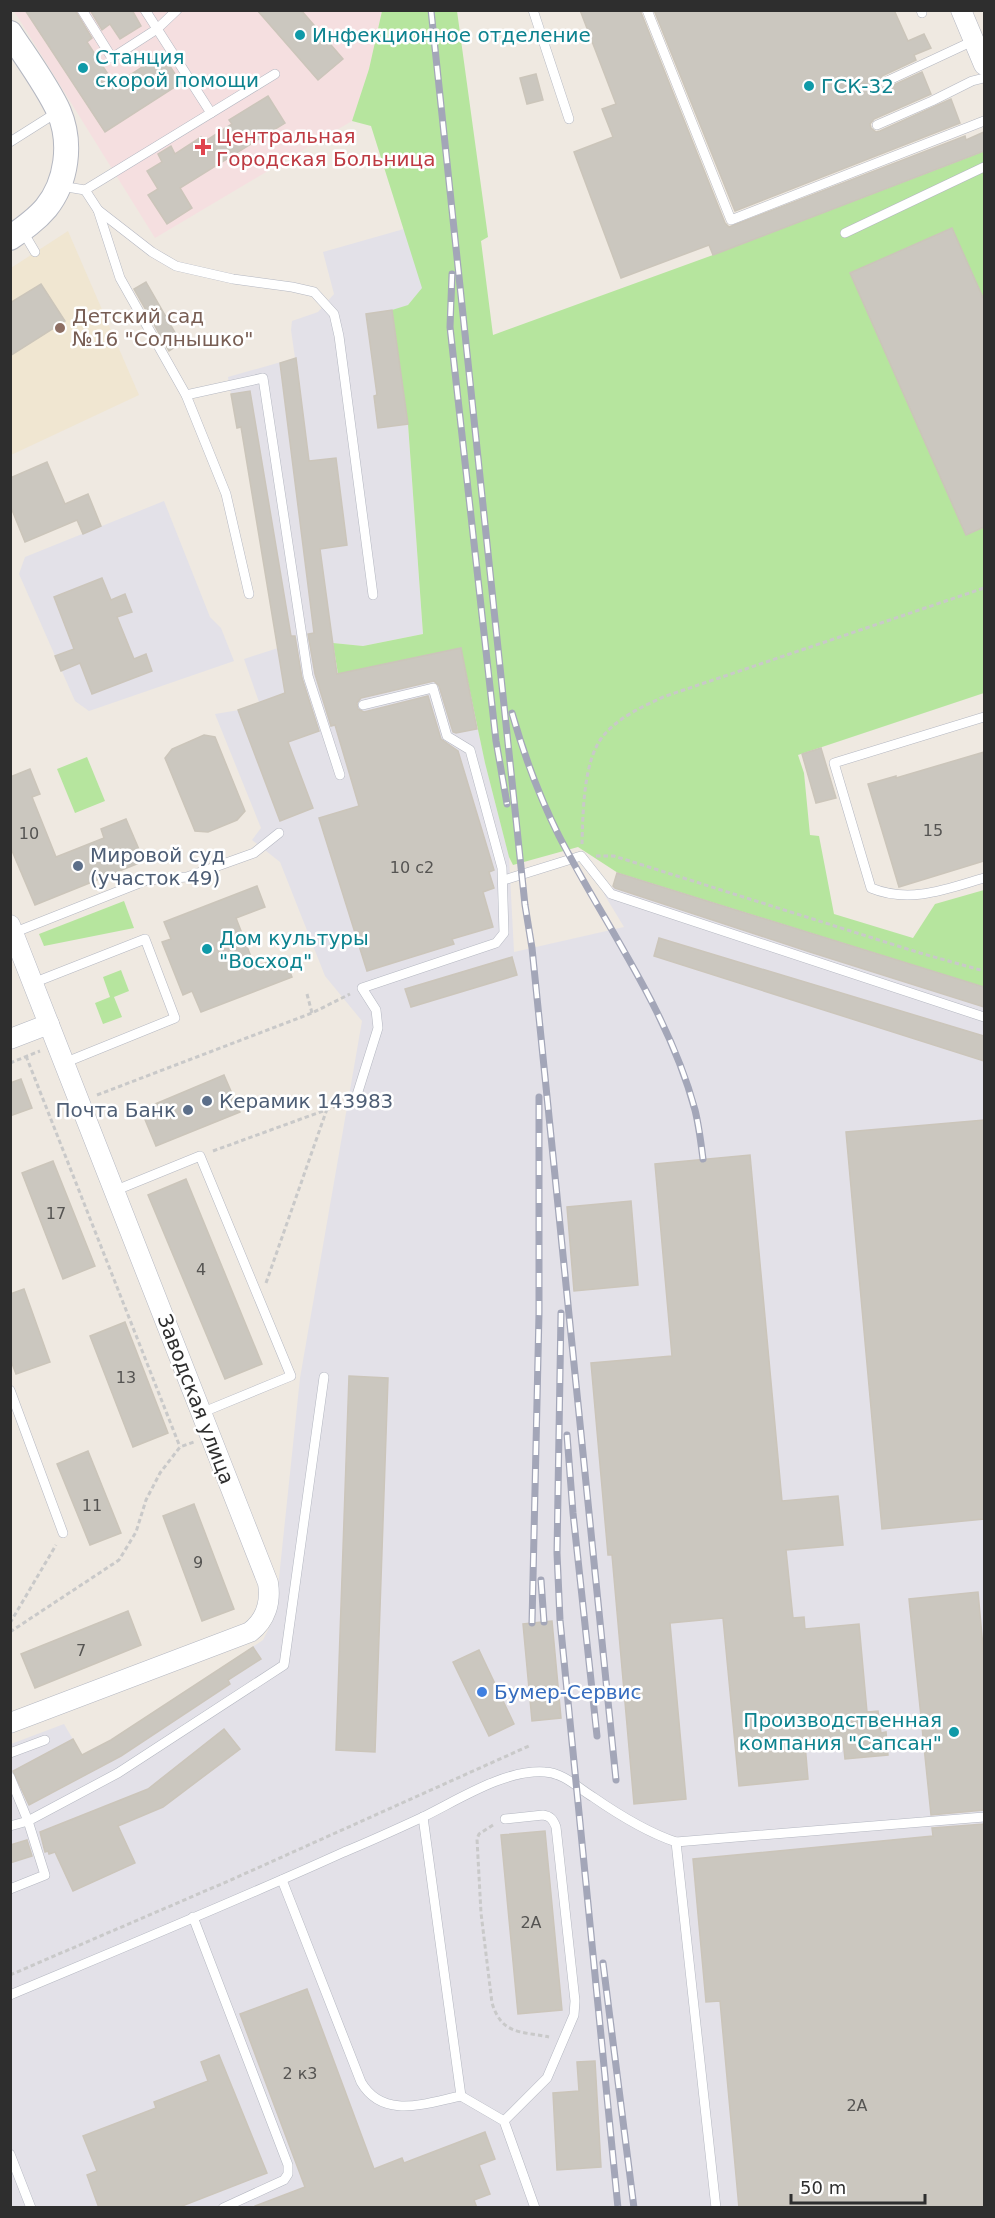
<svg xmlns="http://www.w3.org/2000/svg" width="995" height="2218" viewBox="0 0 995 2218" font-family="'DejaVu Sans',sans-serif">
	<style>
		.industrial { fill: #e3e1e8 }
		.education { fill: #f0e6d1 }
		.medical { fill: #f5dfe0 }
		.green { fill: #b6e59e }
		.building { fill: #cbc7bf; stroke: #cbc5ba; stroke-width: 1.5 }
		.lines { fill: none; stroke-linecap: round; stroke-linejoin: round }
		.service-casing { stroke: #b4b7c1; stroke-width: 10 }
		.minor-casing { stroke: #b4b7c1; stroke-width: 21 }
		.tertiary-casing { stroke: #b4b7c1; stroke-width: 26 }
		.path { stroke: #c9c9c9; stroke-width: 3; stroke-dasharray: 4.5 3; stroke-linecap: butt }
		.service { stroke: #fff; stroke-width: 9 }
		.minor { stroke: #fff; stroke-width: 20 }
		.tertiary { stroke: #fff; stroke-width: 24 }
		.rail-casing { stroke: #a3a6b8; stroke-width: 7 }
		.rail { stroke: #fff; stroke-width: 4.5; stroke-dasharray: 14; stroke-linecap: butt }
		.culture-dot { fill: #0f9aa8; stroke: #fff; stroke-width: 2 }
		.health-dot { fill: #e0444e; stroke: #fff; stroke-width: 2 }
		.education-dot { fill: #8d6e63; stroke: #fff; stroke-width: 2 }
		.service-dot { fill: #5c6f8a; stroke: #fff; stroke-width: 2 }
		.shop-dot { fill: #3f7fe0; stroke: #fff; stroke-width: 2 }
		.labels { text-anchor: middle; stroke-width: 5; stroke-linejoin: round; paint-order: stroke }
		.number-label { font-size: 16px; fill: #555452 }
		.culture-label { font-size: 20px; fill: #0d838f; stroke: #fff; text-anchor: start }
		.health-label { font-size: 20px; fill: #be3a42; stroke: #fff; text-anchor: start }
		.education-label { font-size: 20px; fill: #785e54; stroke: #fff; text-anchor: start }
		.service-label { font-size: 20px; fill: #4e5e75; stroke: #fff; text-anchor: start }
		.street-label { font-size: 20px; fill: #2e2e2e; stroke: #fff }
		.shop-label { font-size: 20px; fill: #366cbe; stroke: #fff; text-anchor: start }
	</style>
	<rect width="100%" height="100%" fill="#efe9e1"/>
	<!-- industrial -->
	<g class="industrial">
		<polygon points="404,229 423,288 408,305 393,311 408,424 423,634 363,646 333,643 337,670 461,648 485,763 509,857 514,952 624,927 604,894 608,890 612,891 617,873 984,987 984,2207 11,2208 11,1744 64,1724 82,1755 111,1740 263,1640 275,1616 300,1378 362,1021 325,976 280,862 252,840 261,828 215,714 239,710 259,702 244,659 278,648 241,428 237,428 228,377 295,358 291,330 292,321 318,312 334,294 323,252"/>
		<polygon points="164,501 210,617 221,628 234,661 89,711 75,701 19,574 25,557"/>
	</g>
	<!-- education -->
	<polygon class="education" points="68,231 139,395 11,455 11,268"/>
	<!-- medical -->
	<polygon class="medical" points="14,11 382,11 369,69 352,121 155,238"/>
	<!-- green -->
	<g class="green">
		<polygon points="382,11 457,11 488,237 481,241 493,335 713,255 982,152 984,149 984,693 798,755 804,773 810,835 819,836 834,914 913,938 935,904 984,890 984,987 618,873 578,847 513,865 509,857 485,763 461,649 338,674 333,643 363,646 423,634 408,424 392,310 408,305 422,288 371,126 352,121 369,69"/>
		<polygon points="87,757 105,801 75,813 57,769"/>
		<polygon points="124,901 134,928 44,946 39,934"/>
		<polygon points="121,970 129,991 114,997 122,1017 103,1024 95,1003 110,997 103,977"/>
	</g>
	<!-- building -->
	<g class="building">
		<polygon points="25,10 75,10 92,38 87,42 115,85 162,54 181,83 105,132"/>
		<polygon points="90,10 132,10 141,26 120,39 110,24 102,30"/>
		<polygon points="257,10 301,10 343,59 318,80"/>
		<polygon points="580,10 640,10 725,223 729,227 965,136 966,140 984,132 984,151 713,255 709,245 621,278 574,152 613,137 602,109 616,104"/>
		<polygon points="654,10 894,10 908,41 924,34 931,48 914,55 916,60 882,76 879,84 882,88 887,88 922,72 931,94 874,119 870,124 871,128 876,132 880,131 951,99 960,123 735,211"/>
		<polygon points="536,74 543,100 527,104 520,78"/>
		<polygon points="268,96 285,123 180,188 192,208 167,224 148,195 158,189 147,171 162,162 158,154 171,146 175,154 201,137 204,142 232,124 229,120"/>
		<polygon points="952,228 984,300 984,527 966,535 850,273"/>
		<polygon points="146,282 181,343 169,351 134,289"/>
		<polygon points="41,284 65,321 10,356 10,303"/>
		<polygon points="392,310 408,424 378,428 374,396 377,395 366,314"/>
		<polygon points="296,358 309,461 336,458 347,545 320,549 337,674 461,648 477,729 456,733 453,732 439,686 434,681 361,698 357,703 358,709 364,712 428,696 441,739 458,751 494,870 489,872 494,888 483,892 493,927 452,939 454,944 367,971 319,818 359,806 335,725 331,726 315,674 308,634 314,633 280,363"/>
		<polygon points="250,391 291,636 295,636 302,678 319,731 288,742 313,808 280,821 238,710 285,693 241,427 237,428 231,394"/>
		<polygon points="47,462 65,504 88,494 101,526 83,534 77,520 25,542 10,505 10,478"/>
		<polygon points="102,578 111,600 125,594 132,612 117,617 134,659 146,654 152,671 92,694 80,663 61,671 55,656 74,649 54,597"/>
		<polygon points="204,735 215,737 245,811 237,820 208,832 195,831 165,758 172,749"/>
		<polygon points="821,748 836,798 816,803 802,754"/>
		<polygon points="984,752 984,861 899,887 868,784 896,776 896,778"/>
		<polygon points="30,769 40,794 32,797 56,857 104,838 101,829 126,819 144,861 35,905 10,846 10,777"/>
		<polygon points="617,873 984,987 984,1007 810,952 615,888 613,886"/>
		<polygon points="257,886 265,907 236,918 255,967 284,956 292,977 201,1012 192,991 183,995 162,942 171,939 164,922"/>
		<polygon points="659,938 984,1036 984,1061 654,956"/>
		<polygon points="512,957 517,975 411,1007 405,989"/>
		<polygon points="224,1075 240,1112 156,1146 141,1110"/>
		<polygon points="21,1079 32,1108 10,1116 10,1083"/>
		<polygon points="984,1120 984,1519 882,1529 846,1132"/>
		<polygon points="750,1155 782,1501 838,1496 843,1545 786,1550 793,1618 804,1617 805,1629 859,1624 867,1712 878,1711 881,1733 886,1732 888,1755 845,1759 843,1740 805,1744 808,1779 739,1786 723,1618 670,1623 686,1799 634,1804 612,1555 608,1555 591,1363 672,1356 655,1164"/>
		<polygon points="53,1161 95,1266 63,1279 22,1173"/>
		<polygon points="186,1179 262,1364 225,1379 148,1195"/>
		<polygon points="631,1201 638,1285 574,1291 567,1207"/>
		<polygon points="24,1289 50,1362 16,1374 10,1358 10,1294"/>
		<polygon points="125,1322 168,1433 133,1447 90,1336"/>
		<polygon points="349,1376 388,1378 375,1752 336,1750"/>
		<polygon points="88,1451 121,1533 90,1545 57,1464"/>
		<polygon points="194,1504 234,1609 202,1621 163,1516"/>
		<polygon points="978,1592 984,1658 984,1810 931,1815 909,1599"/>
		<polygon points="128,1611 141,1645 35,1688 21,1654"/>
		<polygon points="552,1621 561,1718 532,1721 523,1624"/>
		<polygon points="253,1647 261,1659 228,1680 230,1684 121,1756 29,1805 13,1771 73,1739 82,1755 111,1740"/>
		<polygon points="479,1650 514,1724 489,1736 453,1662"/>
		<polygon points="224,1729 240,1749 163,1807 118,1826 135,1863 73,1891 55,1852 49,1854 48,1851 45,1852 40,1832 148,1789"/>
		<polygon points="984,1824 984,2208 739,2208 720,2001 706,2002 693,1859 933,1836 932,1828"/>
		<polygon points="545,1831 562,2010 518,2014 501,1835"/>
		<polygon points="27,1840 32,1856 10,1863 10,1845"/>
		<polygon points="307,1989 374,2169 402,2158 404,2163 485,2132 495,2159 479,2165 490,2194 474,2200 477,2208 255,2208 255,2206 305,2187 240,2014"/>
		<polygon points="219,2055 267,2173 177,2208 99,2208 87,2175 97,2171 83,2136 156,2108 154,2102 208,2081 201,2062"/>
		<polygon points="595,2061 601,2167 557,2170 553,2093 579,2091 577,2062"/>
	</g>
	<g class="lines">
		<defs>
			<g id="service">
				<polyline points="82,10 112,58 157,29 177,10"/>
				<polyline points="145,10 211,113"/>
				<polyline points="533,10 569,119"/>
				<polyline points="647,10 731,220 984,121"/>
				<polyline points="921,10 922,13"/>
				<polyline points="885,82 973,41"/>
				<polyline points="877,125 932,101 972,81 984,78"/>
				<polyline points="10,142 59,111"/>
				<polyline points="61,186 85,190 275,74"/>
				<polyline points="85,190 98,210 152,252 176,266 233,279 292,287 314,292 334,314 339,336 373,595"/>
				<polyline points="98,210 120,278 186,395 226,494 249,594"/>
				<polyline points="22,230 35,252"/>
				<polyline points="845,233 984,167"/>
				<polyline points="186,395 263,378 308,676 340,775"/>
				<path d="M984,717L834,763L871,888C910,904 947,889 984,878"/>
				<polyline points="504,880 581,856 611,894 984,1017"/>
				<polyline points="13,933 147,880 187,877 254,853 279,833"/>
				<polyline points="33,983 145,939 175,1018 64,1063"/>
				<polyline points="356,1098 378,1028 376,1010 362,988 496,943 504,933 502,868 470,750 447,736 433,688 363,705"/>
				<polyline points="114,1191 200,1156 291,1376 201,1413"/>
				<polyline points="10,1390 63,1533"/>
				<polyline points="10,1753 45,1740"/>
				<polyline points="10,1777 28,1821 45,1875 10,1889"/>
				<polyline points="10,1826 28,1821 118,1773 284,1665 324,1377"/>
				<polyline points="676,1842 716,2208"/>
				<path d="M282,1880L361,2082C383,2120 426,2103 461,2096L423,1817"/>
				<polyline points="193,1917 288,2165 288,2174 284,2180 223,2208"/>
				<path d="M10,1995C122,1948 234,1902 344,1852C371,1841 397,1829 423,1817C458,1800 505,1769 545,1772C564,1773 578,1788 593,1797C619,1815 646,1832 676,1842L984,1817"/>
				<polyline points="461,2096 504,2121 535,2208"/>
				<path d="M504,2121L547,2078L574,2015L575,2001L556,1827C553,1819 550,1816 543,1815L505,1819"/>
				<polyline points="10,2154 31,2208"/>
			</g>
			<g id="minor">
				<polyline points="961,10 984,65"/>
				<path d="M10,925L268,1583C271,1602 266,1620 250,1632L10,1723"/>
				<polyline points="10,1039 49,1024"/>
			</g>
			<path id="tertiary" d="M10,33C25,56 48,87 59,112C72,143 67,182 46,208C36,220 23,229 10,238"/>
		</defs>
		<!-- service casing -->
		<use href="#service" class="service-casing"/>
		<!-- minor casing -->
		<use href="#minor" class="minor-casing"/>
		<!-- tertiary casing -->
		<use href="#tertiary" class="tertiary-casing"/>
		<!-- path -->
		<g class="path">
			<path d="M582,844C583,813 583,759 604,735C619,717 642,707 663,697L984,588"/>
			<polyline points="596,856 614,856 920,953 984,971"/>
			<polyline points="307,994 312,1013"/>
			<polyline points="26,1056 180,1447"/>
			<polyline points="10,1063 40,1051"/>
			<polyline points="97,1095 312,1013 350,994"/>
			<polyline points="213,1151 345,1103"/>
			<polyline points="266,1283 327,1109"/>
			<polyline points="10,1623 56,1545"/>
			<polyline points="10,1632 119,1560 136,1532 146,1500 160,1473 180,1447 194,1442"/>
			<path d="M493,1825L479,1834L477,1839L481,1913L492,2003C502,2035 520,2031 549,2037"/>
			<polyline points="10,1975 233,1879 531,1745"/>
		</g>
		<!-- service -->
		<use href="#service" class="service"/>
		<!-- minor -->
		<use href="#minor" class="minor"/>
		<!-- tertiary -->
		<use href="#tertiary" class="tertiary"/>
		<defs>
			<g id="rail">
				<polyline points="431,10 525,905 532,948 616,1780"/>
				<polyline points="452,274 450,327 496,741 507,804"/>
				<path d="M512,713C524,755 539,796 559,836C606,927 668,1010 695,1110C699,1126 701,1143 703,1159"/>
				<polyline points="561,1313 557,1553 560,1620 618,2208"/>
				<polyline points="567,1435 573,1513 597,1736"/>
				<polyline points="541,1580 544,1622"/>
				<polyline points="532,1623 539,1313 539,1097"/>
				<polyline points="603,1963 634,2208"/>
			</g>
		</defs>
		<!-- rail casing -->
		<use href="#rail" class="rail-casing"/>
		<!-- rail -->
		<use href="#rail" class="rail"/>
	</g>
	<!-- markers -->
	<g class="culture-dot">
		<circle cx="300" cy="35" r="6"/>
		<circle cx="83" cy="68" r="6"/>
		<circle cx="809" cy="86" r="6"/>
		<circle cx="207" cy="949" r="6"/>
		<circle cx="954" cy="1732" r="6"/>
	</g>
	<path class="health-dot" d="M200 138h6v6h6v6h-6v6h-6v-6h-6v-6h6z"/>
	<circle class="education-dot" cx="60" cy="328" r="6"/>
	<g class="service-dot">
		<circle cx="78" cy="866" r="6"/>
		<circle cx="207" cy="1101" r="6"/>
		<circle cx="188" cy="1110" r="6"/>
	</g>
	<circle class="shop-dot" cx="482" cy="1692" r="6"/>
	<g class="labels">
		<!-- number labels -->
		<g class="number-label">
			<text x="933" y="836">15</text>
			<text x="29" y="839">10</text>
			<text x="412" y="873">10 с2</text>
			<text x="56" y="1219">17</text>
			<text x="201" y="1275">4</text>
			<text x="126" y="1383">13</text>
			<text x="92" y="1511">11</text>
			<text x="198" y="1568">9</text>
			<text x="81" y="1656">7</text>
			<text x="531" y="1928">2А</text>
			<text x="300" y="2079">2 к3</text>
			<text x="857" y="2111">2А</text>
		</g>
		<!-- culture labels -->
		<g class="culture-label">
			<text x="312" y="42">Инфекционное отделение</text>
			<text x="95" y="64">Станция<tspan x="95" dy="23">скорой помощи</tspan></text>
			<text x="821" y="93">ГСК-32</text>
			<text x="219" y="945">Дом культуры<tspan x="219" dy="23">"Восход"</tspan></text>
			<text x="942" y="1727" text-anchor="end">Производственная<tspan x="942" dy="23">компания "Сапсан"</tspan></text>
		</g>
		<!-- health labels -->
		<g class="health-label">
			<text x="216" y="143">Центральная<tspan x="216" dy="23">Городская Больница</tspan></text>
		</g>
		<!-- education labels -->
		<g class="education-label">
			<text x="72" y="323">Детский сад<tspan x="72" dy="23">№16 "Солнышко"</tspan></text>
		</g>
		<!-- service labels -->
		<g class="service-label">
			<text x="90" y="862">Мировой суд<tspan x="90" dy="23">(участок 49)</tspan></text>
			<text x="219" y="1108">Керамик 143983</text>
			<text x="176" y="1117" text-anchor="end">Почта Банк</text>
		</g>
		<!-- street labels -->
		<g class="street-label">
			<text transform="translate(196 1399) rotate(69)" y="7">Заводская улица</text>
		</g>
		<!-- shop labels -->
		<g class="shop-label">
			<text x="494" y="1699">Бумер-Сервис</text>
		</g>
	</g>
	<!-- border -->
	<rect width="995" height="2218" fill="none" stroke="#2e2e2e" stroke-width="24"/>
	<!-- scale -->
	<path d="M791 2194v9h134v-9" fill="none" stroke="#2e2e2e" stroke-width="3"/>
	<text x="800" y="2194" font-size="18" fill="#2e2e2e" stroke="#ffffff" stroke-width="4.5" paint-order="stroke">50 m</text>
</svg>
